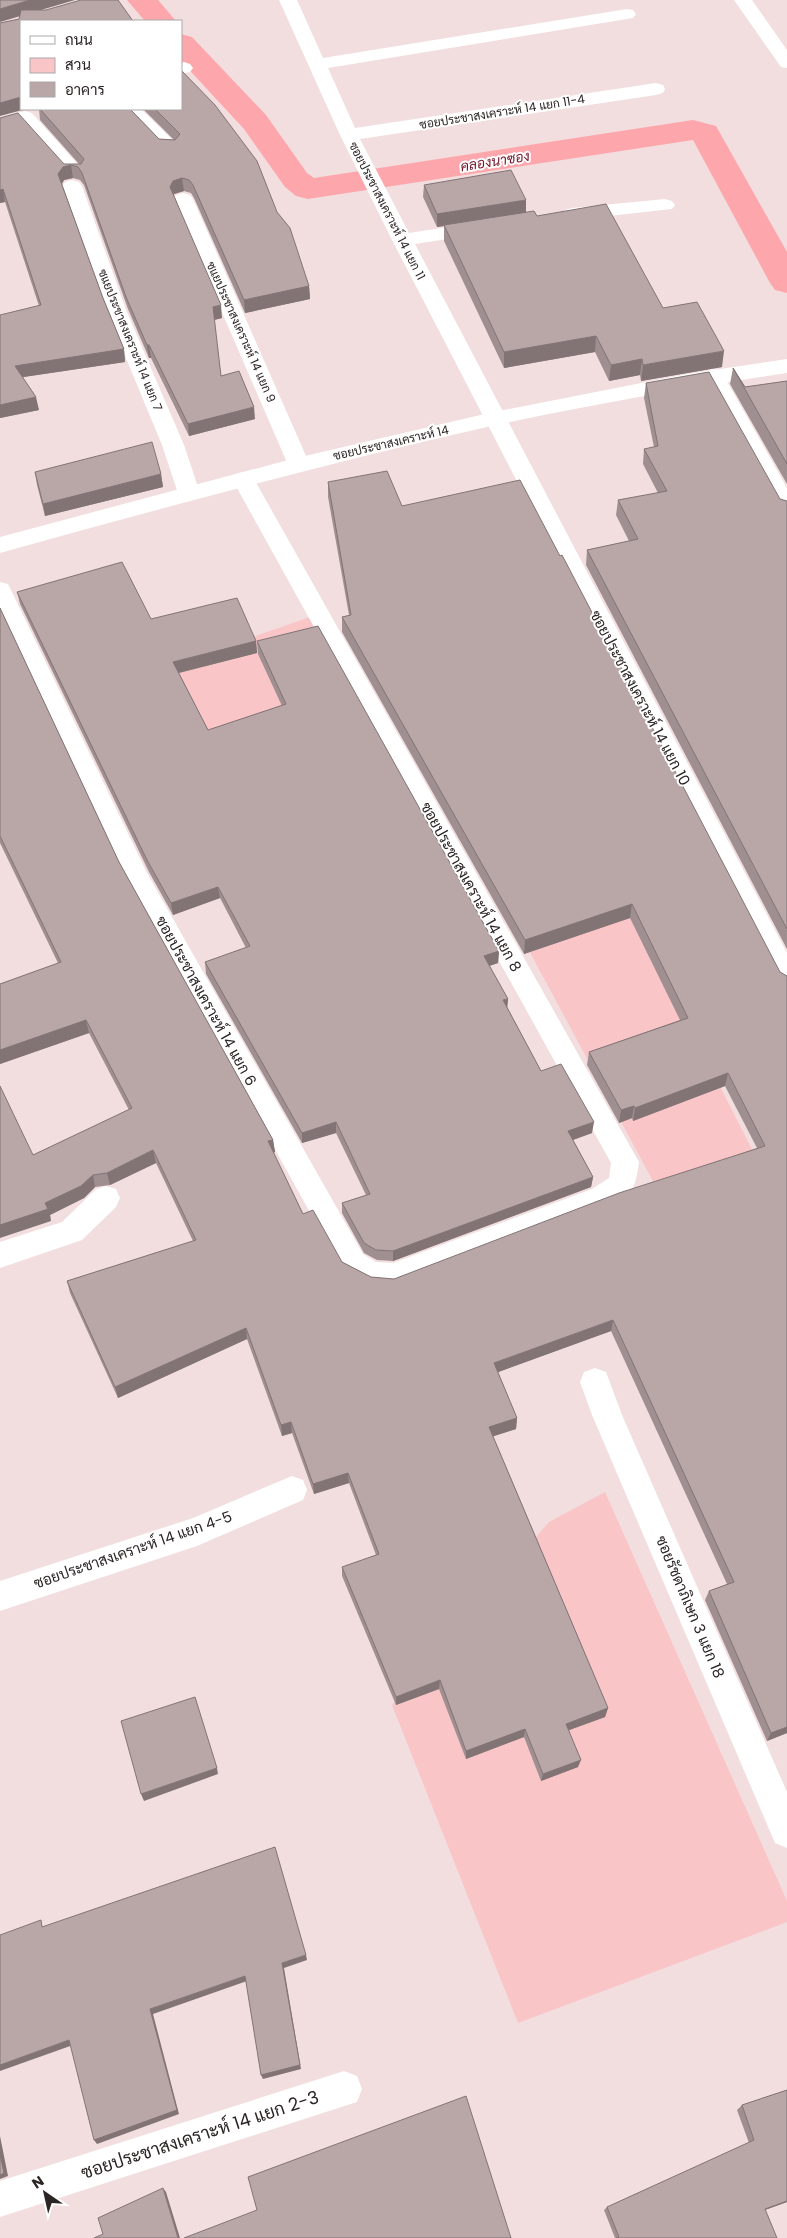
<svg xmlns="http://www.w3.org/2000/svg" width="787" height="2238" viewBox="0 0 787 2238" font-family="Poppins,Sarabun,sans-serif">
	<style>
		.green { fill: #f9c5c7 }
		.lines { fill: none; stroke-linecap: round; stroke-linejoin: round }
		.canal { fill: #fda7ac; fill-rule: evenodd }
		.street { fill: #fff; fill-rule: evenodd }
		.secondary { fill: #fff; fill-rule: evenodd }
		.wall { fill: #9f8f90 }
		.shaded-wall { fill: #827475 }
		.building { fill: #b9a6a7; stroke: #827475 }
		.labels { text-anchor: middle; stroke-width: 4; stroke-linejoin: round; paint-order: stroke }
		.far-street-label { font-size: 12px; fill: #2c2525; stroke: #fff }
		.far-water-label { font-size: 14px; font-style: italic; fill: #721427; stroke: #fff }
		.street-label { font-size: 15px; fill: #2c2525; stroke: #fff }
		.near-street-label { font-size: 18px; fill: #2c2525; stroke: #fff }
	</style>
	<rect width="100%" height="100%" fill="#f2dedf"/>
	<!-- green -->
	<g class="green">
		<polygon points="310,617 321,638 295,718 209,737 176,674 238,642"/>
		<polygon points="629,908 761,1167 661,1196 526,945"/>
		<polygon points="605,1492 787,1901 787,1922 518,2023 392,1705 549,1522"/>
	</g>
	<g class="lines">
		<!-- canal -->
		<g class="canal">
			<polygon points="127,0 158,0 176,21 145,21"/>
			<polygon points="181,34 192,37 266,115 307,173 314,178 693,120 716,126 787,252 787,293 775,290 770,283 693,140 308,199 296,196 285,187 244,129 181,61"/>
		</g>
		<!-- street -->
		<g class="street">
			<polygon points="279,0 297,0 323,58 627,9 633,10 636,14 633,18 627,19 328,68 355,128 656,83 663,85 665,89 663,93 656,95 360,139 409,233 480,222 487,224 490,228 487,232 480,234 415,244 787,953 787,989 778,985 392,240 340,135"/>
			<polygon points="734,0 752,0 787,50 787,68 781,67"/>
			<polygon points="184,62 190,64 193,68 190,72 181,74 181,63"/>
			<polygon points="122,109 141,109 176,143 179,147 176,151 162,151"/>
			<polygon points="25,111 32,113 81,168 84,172 81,176 67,176 18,121 16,117 18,113"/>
			<polygon points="72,180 79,182 82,186 126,310 184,445 200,493 197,498 189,500 181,498 178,493 162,445 106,310 62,186 65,182"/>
			<polygon points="183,193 190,195 193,199 310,465 307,470 299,472 291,470 288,465 173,199 176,195"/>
			<polygon points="665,199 672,201 675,205 672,209 572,220 565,218 562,214 565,210 572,208"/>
			<polygon points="713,369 720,371 724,376 787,488 787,515 779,513 776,508 702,376 706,371"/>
			<path d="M243,472L251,474L254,479L639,1162C635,1189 634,1191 612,1207L393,1289L372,1287L343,1272L123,875L0,614V582L8,584L11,590L147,873L363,1254L376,1262L393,1263L592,1189L609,1178L611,1163L232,479L235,474Z"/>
			<polygon points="106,1186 116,1189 120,1198 116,1207 82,1240 0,1268 0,1242 62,1222 96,1189"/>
			<polygon points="595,1368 606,1372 622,1415 787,1792 787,1848 775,1843 592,1415 580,1382 584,1372"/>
			<polygon points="292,1476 303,1480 307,1490 303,1500 197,1546 0,1611 0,1581 193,1518"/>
			<polygon points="344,2071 357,2076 362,2089 357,2102 0,2217 0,2181"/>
		</g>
		<!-- secondary -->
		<path class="secondary" d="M787,359V373C687,388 587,405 487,427C324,464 162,508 0,553V537L292,459L489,413L687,374Z"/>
	</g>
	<!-- wall -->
	<g class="wall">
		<polygon points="39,109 130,109 159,139 174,140 143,109 181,109 277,212 309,286 310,299 245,313 194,198 191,193 184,191 174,194 174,195 222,318 214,320 221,376 255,419 189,436 151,358 149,358 128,309 84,185 80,180 73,178 64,180 62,184 103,298 124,349 125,362 23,377 39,410 0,418 39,306 5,202 0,203 0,118 64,164 79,164 40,120"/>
		<polygon points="424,185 537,216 663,308 722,367 641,381 640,375 609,381 595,352 504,368 444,241 444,226 437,227 423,197"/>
		<polygon points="733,368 745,387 787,381 787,484 730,384"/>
		<polygon points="646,383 780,499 787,501 787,949 586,565 587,550 629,541 616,515 618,500 658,493 643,464 644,449 654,447 644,398"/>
		<polygon points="35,472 161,474 163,487 45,516 37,485"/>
		<polygon points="328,482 402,506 780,972 787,976 787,1733 767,1741 705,1600 709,1591 727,1584 611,1331 498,1372 517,1418 516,1429 493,1436 608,1708 605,1717 569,1730 578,1767 541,1781 524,1737 466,1759 439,1689 396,1705 342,1576 342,1567 376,1555 349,1483 314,1494 292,1433 282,1436 247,1339 118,1398 70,1293 67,1281 193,1241 156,1163 110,1185 95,1187 84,1198 50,1215 51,1221 33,1155 129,1110 89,1033 0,1064 0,984 58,963 0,843 0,608 119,862 273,1140 275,1152 273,1153 303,1214 342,1262 371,1277 394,1279 757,1148 725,1086 633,1121 632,1118 619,1123 587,1065 589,1052 680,1020 630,918 524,954 342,632 342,617 349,615 328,497"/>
		<polygon points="17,592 256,641 257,653 179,673 208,730 282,706 258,654 257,641 499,951 498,963 489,966 508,999 507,1007 541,1071 592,1133 573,1140 593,1177 591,1187 393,1261 377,1260 364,1253 342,1213 342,1203 366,1195 336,1133 302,1143 206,974 205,962 246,948 220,898 173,915 149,872 20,604"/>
		<polygon points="787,2090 787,2202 765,2210 615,2238 604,2210 607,2207 749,2143 737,2110 742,2105"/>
	</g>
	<!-- shaded-wall -->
	<g class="shaded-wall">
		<polygon points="30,0 75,0 0,22 0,9"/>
		<polygon points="21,97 21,109 26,109 0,116 0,103"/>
		<polygon points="71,165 73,178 64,180 60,187 58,174 63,167"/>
		<polygon points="182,178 184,191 174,194 171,200 170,187 173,181"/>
		<polygon points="3,189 5,202 0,203 0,190"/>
		<polygon points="526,200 526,213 437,227 437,214"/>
		<polygon points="309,286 310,299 245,313 244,300"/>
		<polygon points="221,305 222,318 214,320 213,307"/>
		<polygon points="596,336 595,352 504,368 504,352"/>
		<polygon points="147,345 149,345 151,358 149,358"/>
		<polygon points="124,349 125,362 17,378 15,366"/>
		<polygon points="724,351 722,367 641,381 643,365"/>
		<polygon points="642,359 640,375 609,381 611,365"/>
		<polygon points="36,397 39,410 0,418 0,405"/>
		<polygon points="254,407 255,419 189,436 188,424"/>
		<polygon points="161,474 163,487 45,516 43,504"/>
		<polygon points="256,641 257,653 174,674 173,662"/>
		<polygon points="218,887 220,898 173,915 171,903"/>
		<polygon points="632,904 630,918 524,954 525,940"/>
		<polygon points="499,951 498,963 483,968 484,956"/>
		<polygon points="508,999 507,1010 503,1000"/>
		<polygon points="86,1020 89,1033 0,1064 0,1050"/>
		<polygon points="728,1073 725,1086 633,1121 635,1108"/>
		<polygon points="634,1106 632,1118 619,1123 621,1110"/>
		<polygon points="336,1122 336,1133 302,1143 302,1133"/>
		<polygon points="594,1122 592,1133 567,1142 568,1131"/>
		<polygon points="273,1140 275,1152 269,1154 268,1141"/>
		<polygon points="153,1150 156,1163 110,1185 107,1173"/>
		<polygon points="93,1175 95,1187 84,1198 50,1215 51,1221 0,1238 0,1225 45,1203"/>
		<polygon points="593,1177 591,1187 393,1261 393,1251"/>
		<polygon points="613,1320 611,1331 493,1374 494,1363"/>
		<polygon points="246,1328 247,1339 118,1398 115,1387"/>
		<polygon points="517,1418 516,1429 488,1438 489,1427"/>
		<polygon points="291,1422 292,1433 282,1436 281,1425"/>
		<polygon points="348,1473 349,1483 314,1494 313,1484"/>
		<polygon points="440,1680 439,1689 396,1705 396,1697"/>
		<polygon points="608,1708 605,1717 564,1732 566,1724"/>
		<polygon points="787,1727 787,1733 767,1741 771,1733"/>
		<polygon points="525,1729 524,1737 466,1759 466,1751"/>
		<polygon points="581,1760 578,1767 541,1781 543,1774"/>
		<polygon points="217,1768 218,1774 144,1801 141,1794"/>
		<polygon points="306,1955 307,1960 284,1968 301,2069 263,2079 261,2075 282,1963"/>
		<polygon points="245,1976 247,1981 153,2014 179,2114 97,2144 94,2140 150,2009"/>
		<polygon points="69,2040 73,2045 0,2071 0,2065"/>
		<polygon points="0,2136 8,2176 0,2179"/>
		<polygon points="163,2188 166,2192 180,2238 178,2238"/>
		<polygon points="787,2201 787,2202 759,2212 765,2209"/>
	</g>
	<!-- building -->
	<g class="building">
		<polygon points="0,0 30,0 0,9"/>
		<polygon points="81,0 118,0 133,21 21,21 21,97 0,103 0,23 19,19 21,10 46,10"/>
		<polygon points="181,70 215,105 257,161 277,212 290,228 309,286 244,300 193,185 189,180 182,178 173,181 170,187 221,305 213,307 221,376 239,371 254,407 188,424 149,345 147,345 126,297 82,173 78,167 71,165 63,167 58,174 103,298 124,349 15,366 36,397 0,405 0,315 41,305 3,189 0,190 0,118 18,113 64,164 81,164 84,159 40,109 130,109 159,139 175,140 180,134 155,109 181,109"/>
		<polygon points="511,170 526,200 437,214 424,185"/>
		<polygon points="606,204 663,308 697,302 724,351 643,365 642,359 611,365 596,336 504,352 444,225 534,211 537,216"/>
		<polygon points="733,368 745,387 787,381 787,464"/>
		<polygon points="709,372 780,499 787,501 787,929 587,550 638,539 618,500 667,491 644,449 658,446 646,383"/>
		<polygon points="152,442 161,474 43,504 35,472"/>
		<polygon points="387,471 402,506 520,480 560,556 562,555 780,972 787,976 787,1727 771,1733 709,1591 734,1582 613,1320 494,1363 517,1418 489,1427 608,1708 566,1724 581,1760 543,1774 525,1729 466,1751 440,1680 396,1697 342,1567 379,1554 348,1473 313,1484 291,1422 281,1425 246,1328 115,1387 67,1281 196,1240 153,1150 107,1173 93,1175 81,1186 45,1203 48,1209 0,1225 0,1086 33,1155 132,1108 86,1020 0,1050 0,984 61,962 0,836 0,608 119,862 273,1140 268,1141 303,1214 313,1210 342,1262 371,1277 394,1279 619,1193 765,1146 728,1073 635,1108 634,1106 621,1110 589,1052 688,1018 632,904 525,940 342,617 351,615 328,482"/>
		<polygon points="122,562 151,619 237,598 256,641 173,662 208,730 286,704 257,641 318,626 499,951 484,956 508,999 503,1000 541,1071 561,1064 594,1122 568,1131 593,1177 393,1251 376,1250 364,1243 342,1203 370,1194 336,1122 302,1133 205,962 250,946 218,887 171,903 147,860 17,592"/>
		<polygon points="195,1697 217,1768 141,1794 121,1721"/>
		<polygon points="275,1847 306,1955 282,1963 300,2065 261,2075 245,1976 150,2009 177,2110 94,2140 69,2040 0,2065 0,1935 41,1920 42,1927"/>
		<polygon points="787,2090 787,2201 765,2209 777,2238 616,2238 619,2237 607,2207 754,2140 742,2105"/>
		<polygon points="466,2096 511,2238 184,2238 257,2210 248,2177"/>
		<polygon points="0,2154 4,2173 0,2175"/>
		<polygon points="163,2188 178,2238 94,2238 103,2234 98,2218"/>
	</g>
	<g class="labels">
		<!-- far-street labels -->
		<g class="far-street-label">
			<text transform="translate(502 112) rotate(-9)" y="4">ซอยประชาสงเคราะห์ 14 แยก 11-4</text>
			<text transform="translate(387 211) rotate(63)" y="4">ซอยประชาสงเคราะห์ 14 แยก 11</text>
			<text transform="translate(241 332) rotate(66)" y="4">ซแยประชาสงเคราะห์ 14 แยก 9</text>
			<text transform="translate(130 340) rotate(68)" y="4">ซแยประชาสงเคราะห์ 14 แยก 7</text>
			<text transform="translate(391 443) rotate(-13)" y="4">ซอยประชาสงเคราะห์ 14</text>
		</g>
		<!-- far-water labels -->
		<g class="far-water-label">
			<text transform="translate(495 161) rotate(-9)" y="5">คลองนาซอง</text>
		</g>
		<!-- street labels -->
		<g class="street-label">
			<text transform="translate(640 698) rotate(62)" y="5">ซอยประชาสงเคราะห์ 14 แยก 10</text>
			<text transform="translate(471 887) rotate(61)" y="5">ซอยประชาสงเคราะห์ 14 แยก 8</text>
			<text transform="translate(206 1001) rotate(61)" y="5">ซอยประชาสงเคราะห์ 14 แยก 6</text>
			<text transform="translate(133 1550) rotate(-19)" y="5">ซอยประชาสงเคราะห์ 14 แยก 4-5</text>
			<text transform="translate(690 1607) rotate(67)" y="5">ซอยรัชดาภิเษก 3 แยก 18</text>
		</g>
		<!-- near-street labels -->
		<g class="near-street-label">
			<text transform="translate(200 2135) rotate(-18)" y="6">ซอยประชาสงเคราะห์ 14 แยก 2-3</text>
		</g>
	</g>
	<!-- legend -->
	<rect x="20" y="20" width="162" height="90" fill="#ffffff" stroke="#aba8a8"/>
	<rect x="30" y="36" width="25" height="8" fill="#ffffff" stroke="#aba8a8"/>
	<text x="65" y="45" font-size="15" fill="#2c2525">ถนน</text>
	<rect x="30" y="58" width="25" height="15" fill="#f9c5c7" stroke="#aba8a8"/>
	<text x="65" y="70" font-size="15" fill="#2c2525">สวน</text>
	<rect x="30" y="82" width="25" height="15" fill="#b9a6a7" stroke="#aba8a8"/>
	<text x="65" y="95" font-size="15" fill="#2c2525">อาคาร</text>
	<!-- north arrow -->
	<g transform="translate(45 2193) rotate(326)" stroke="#ffffff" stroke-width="4" paint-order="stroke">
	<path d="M0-4L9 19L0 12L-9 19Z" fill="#2c2525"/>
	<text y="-8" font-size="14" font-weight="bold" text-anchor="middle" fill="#2c2525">N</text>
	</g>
</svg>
